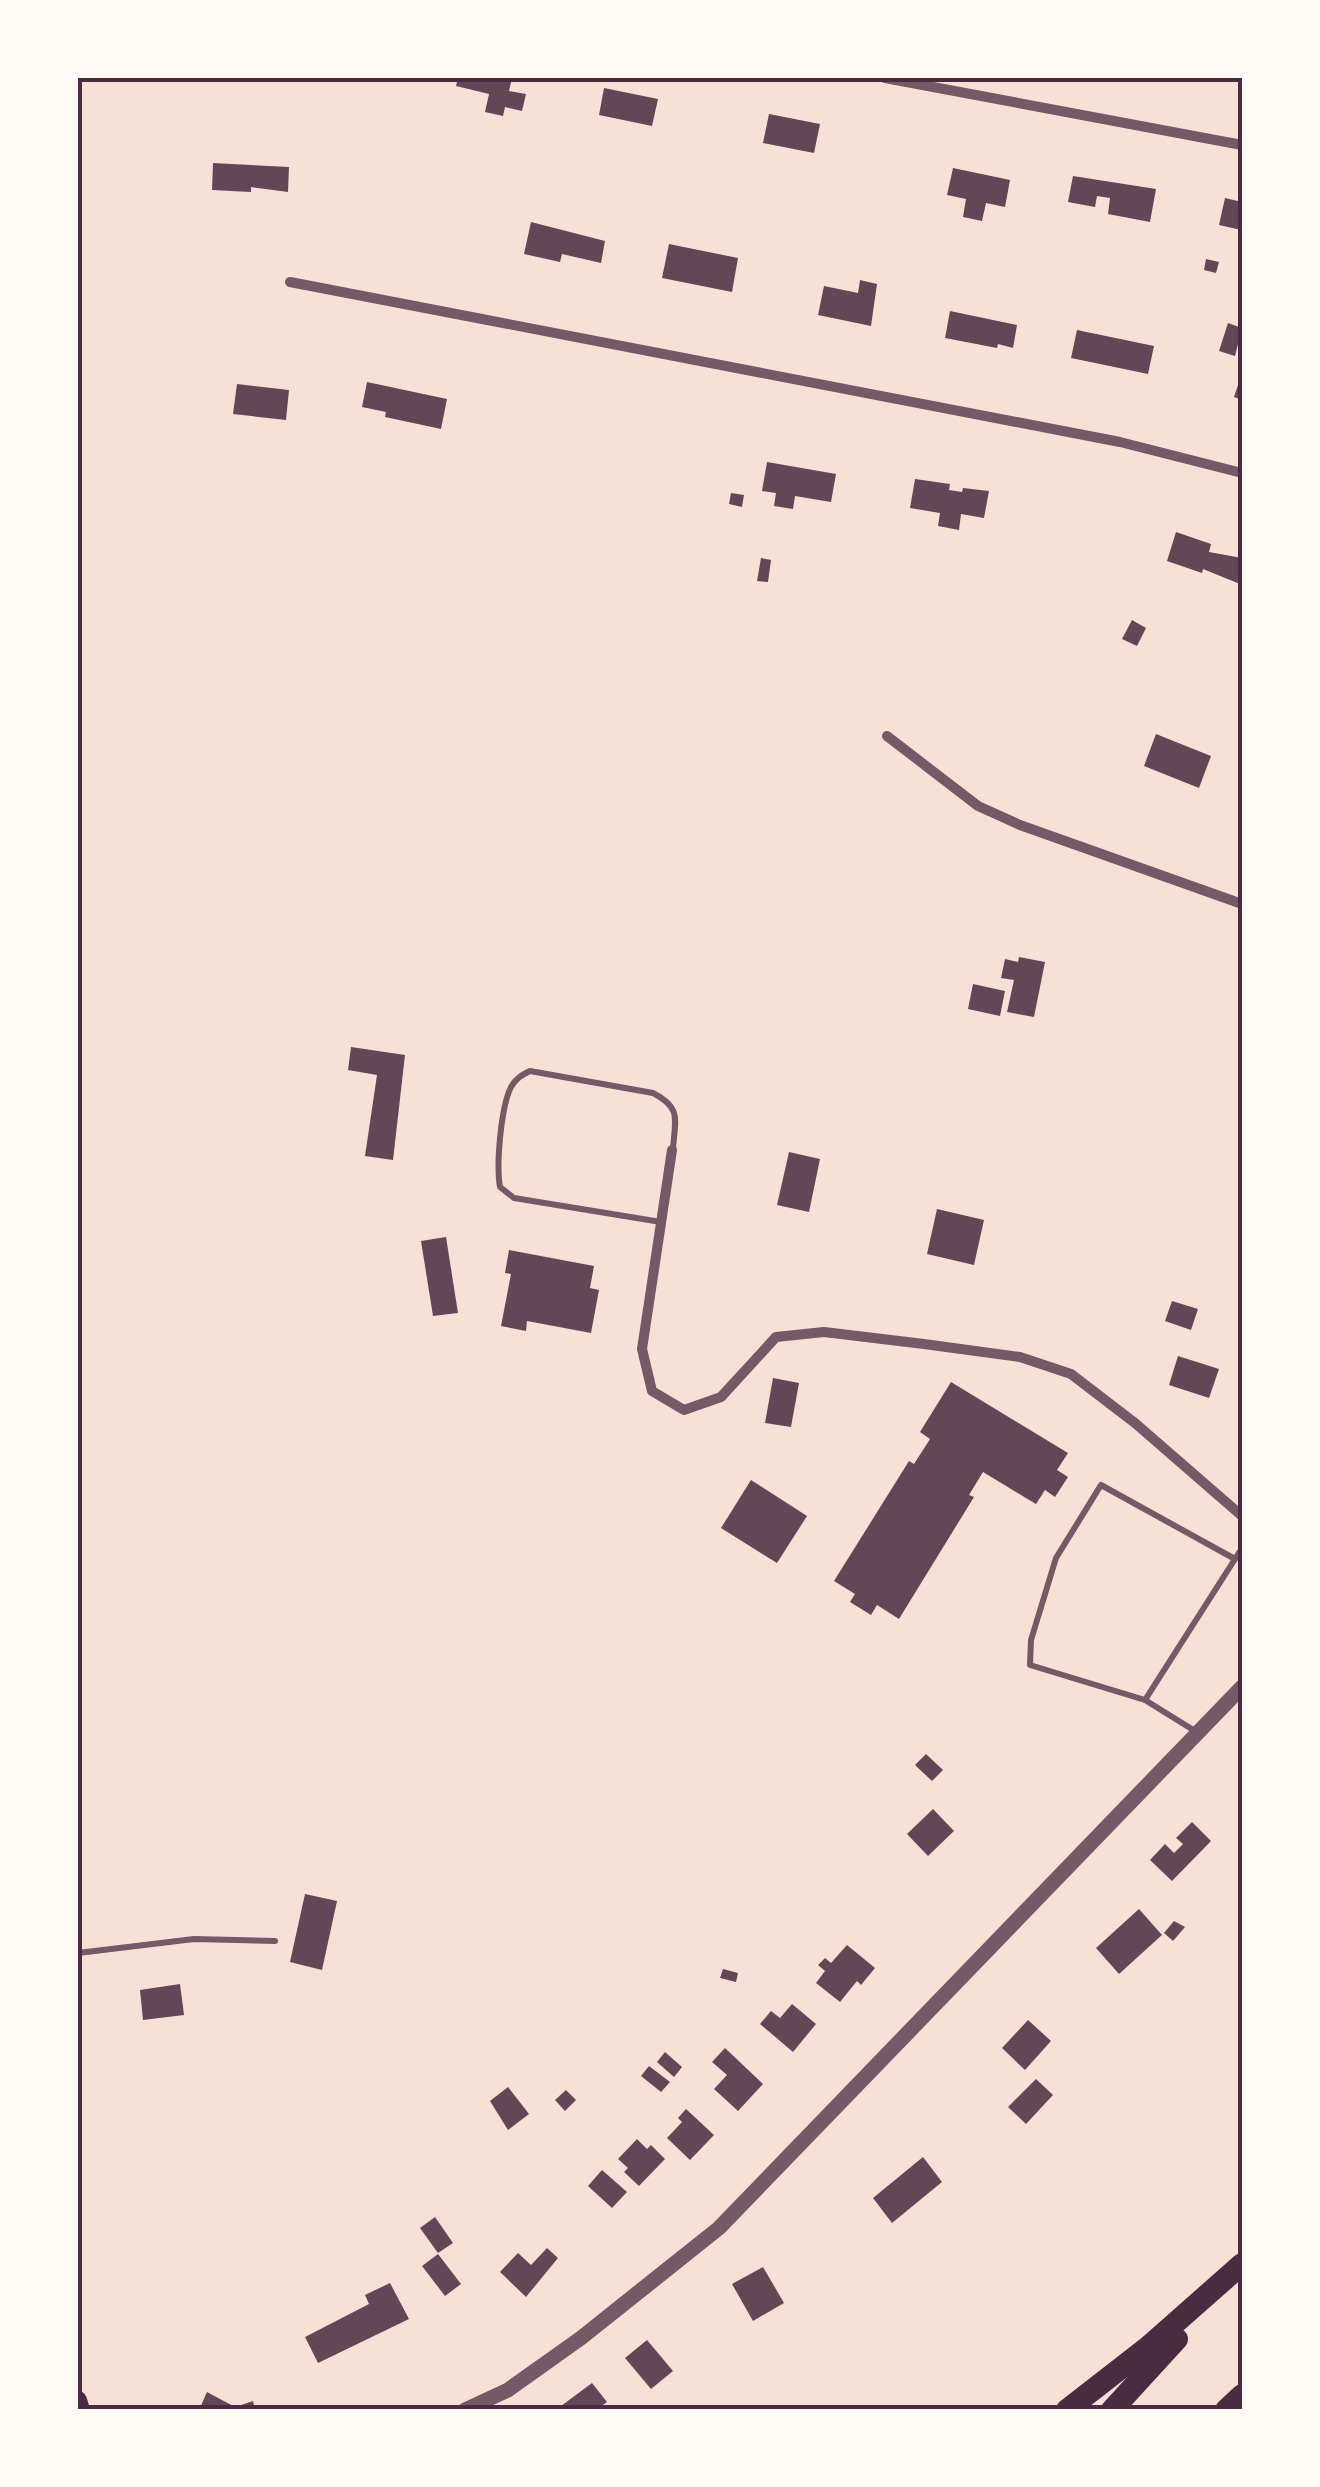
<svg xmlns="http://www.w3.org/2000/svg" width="1320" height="2487" viewBox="0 0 1320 2487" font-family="'PT Sans Narrow',sans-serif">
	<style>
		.building { fill: #644757 }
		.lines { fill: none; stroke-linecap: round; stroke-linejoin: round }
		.service { stroke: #755966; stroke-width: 6 }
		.minor { stroke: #755966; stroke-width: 10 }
		.tertiary { stroke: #755966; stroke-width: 15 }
		.secondary { stroke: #4a2c40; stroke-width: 18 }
		.motorway { stroke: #4a2c40; stroke-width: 22 }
		.neatline { fill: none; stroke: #4a2c40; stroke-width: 4 }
	</style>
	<rect width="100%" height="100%" fill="#f7e1d7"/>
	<!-- building -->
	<g class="building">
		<polygon points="458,78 512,78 509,91 526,94 522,111 505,107 503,116 485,112 489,94 456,86"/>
		<polygon points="604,88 658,99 652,126 599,115"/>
		<polygon points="769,114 820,124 814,153 763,143"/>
		<polygon points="213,163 289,167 288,192 251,187 251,192 212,190"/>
		<polygon points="953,168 1010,180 1005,207 986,203 982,221 963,217 966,199 947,195"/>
		<polygon points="1073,176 1156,189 1150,222 1108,214 1110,198 1097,196 1095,207 1068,202"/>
		<polygon points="1225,198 1242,202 1241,230 1219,225"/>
		<polygon points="531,222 605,241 601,263 562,254 560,262 524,254"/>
		<polygon points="669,244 738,258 732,292 662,278"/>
		<polygon points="1206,259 1219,262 1216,273 1204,270"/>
		<polygon points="860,280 877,284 871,326 818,315 824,286 858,293"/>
		<polygon points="950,311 1017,325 1013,348 998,344 997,348 945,338"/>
		<polygon points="1228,323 1242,328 1235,356 1219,351"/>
		<polygon points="1077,330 1154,346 1148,374 1071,358"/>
		<polygon points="1242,373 1242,400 1234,397"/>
		<polygon points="367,382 447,399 441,429 385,417 386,412 362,407"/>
		<polygon points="237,384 289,390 286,420 233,414"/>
		<polygon points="767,462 836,474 831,502 795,496 793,509 774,506 776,493 762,491"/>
		<polygon points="915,479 950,484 949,490 962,492 963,488 989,491 984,518 961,514 959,530 938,526 940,513 910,508"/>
		<polygon points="731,493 744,495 742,507 729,504"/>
		<polygon points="1176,532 1211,544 1209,552 1242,558 1240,584 1203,569 1202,573 1167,561"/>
		<polygon points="761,558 771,560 768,582 757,581"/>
		<polygon points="1132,620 1146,628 1137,646 1122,639"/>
		<polygon points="1156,734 1211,756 1199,788 1144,766"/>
		<polygon points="1019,957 1045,962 1034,1017 1007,1012 1014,980 1001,978 1005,959 1018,962"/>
		<polygon points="973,984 1005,991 1000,1016 968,1009"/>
		<polygon points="351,1047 405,1055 393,1160 365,1156 377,1075 348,1070"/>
		<polygon points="789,1152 820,1159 809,1212 777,1205"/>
		<polygon points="937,1209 984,1220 974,1265 927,1254"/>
		<polygon points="446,1237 458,1313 433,1316 421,1241"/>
		<polygon points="509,1250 594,1266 590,1288 599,1290 591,1333 527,1321 526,1331 501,1326 511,1274 505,1273"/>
		<polygon points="1172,1301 1198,1309 1191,1330 1165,1321"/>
		<polygon points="1178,1356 1219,1369 1209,1398 1169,1385"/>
		<polygon points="773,1378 799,1383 791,1427 765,1423"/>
		<polygon points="951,1382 1068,1453 1057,1470 1068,1477 1055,1497 1045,1490 1036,1504 983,1472 969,1495 974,1497 899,1619 877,1605 871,1615 850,1602 855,1594 834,1581 909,1461 914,1464 930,1439 920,1432"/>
		<polygon points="751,1480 807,1516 777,1563 721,1528"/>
		<polygon points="926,1754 943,1770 932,1781 915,1765"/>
		<polygon points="933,1809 954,1831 928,1856 907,1834"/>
		<polygon points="1192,1822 1211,1841 1172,1881 1150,1860 1165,1844 1174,1853 1183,1844 1176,1838"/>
		<polygon points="305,1894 337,1901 322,1970 290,1962"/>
		<polygon points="1139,1909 1162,1935 1119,1974 1096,1948"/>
		<polygon points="1174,1921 1185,1927 1173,1941 1164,1933"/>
		<polygon points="847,1945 875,1968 861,1985 857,1981 840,2002 816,1983 825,1971 818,1965 825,1958 831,1963"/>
		<polygon points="723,1969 738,1973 736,1982 720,1978"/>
		<polygon points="180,1984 184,2015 143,2020 140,1990"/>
		<polygon points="792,2004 816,2024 793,2052 760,2024 771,2011 780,2018"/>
		<polygon points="1028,2020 1051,2041 1025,2070 1002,2048"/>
		<polygon points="725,2048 763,2084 738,2111 714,2089 727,2075 712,2062"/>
		<polygon points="665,2052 682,2067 674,2077 657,2062"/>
		<polygon points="649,2066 670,2082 661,2092 641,2076"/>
		<polygon points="1036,2079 1053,2095 1026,2124 1008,2107"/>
		<polygon points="508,2087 529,2114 508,2130 490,2101"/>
		<polygon points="566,2090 576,2100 565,2111 555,2100"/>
		<polygon points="686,2109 714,2135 690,2160 667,2138 682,2122 678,2118"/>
		<polygon points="637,2139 647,2149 651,2145 665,2159 639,2186 624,2172 628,2168 618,2159"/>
		<polygon points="923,2157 942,2182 892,2223 873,2198"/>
		<polygon points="602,2170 627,2192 612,2208 588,2186"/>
		<polygon points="435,2217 453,2243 438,2253 420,2228"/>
		<polygon points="547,2248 558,2258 526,2297 500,2272 518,2253 531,2265"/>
		<polygon points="438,2254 461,2284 445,2296 422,2266"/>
		<polygon points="763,2267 784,2303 753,2321 732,2284"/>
		<polygon points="390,2283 409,2319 318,2363 305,2337 369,2304 365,2295"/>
		<polygon points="647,2340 673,2371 651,2389 625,2358"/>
		<polygon points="592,2383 607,2402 596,2410 564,2410 561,2406"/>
		<polygon points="207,2392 235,2407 253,2401 255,2410 199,2410"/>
	</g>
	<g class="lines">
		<!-- service -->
		<g class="service">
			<path d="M661,1222L514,1198L500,1187C496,1164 501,1107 511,1087C516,1078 522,1075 530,1071L653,1093C682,1108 675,1119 673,1149"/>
			<polyline points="1145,1700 1030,1665 1031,1640 1056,1558 1101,1485 1235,1559"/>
			<polyline points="1195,1731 1145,1700 1242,1548"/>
			<polyline points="78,1953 194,1939 275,1941"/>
		</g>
		<!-- minor -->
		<g class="minor">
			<polyline points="885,78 1242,145"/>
			<polyline points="290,282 1120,442 1242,473"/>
			<polyline points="887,736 978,806 1020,825 1242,904"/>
			<polyline points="672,1150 642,1349 652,1391 684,1410 721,1397 776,1337 824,1332 924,1344 1020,1357 1071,1374 1135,1423 1242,1516"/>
		</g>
		<!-- tertiary -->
		<polyline class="tertiary" points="465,2410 508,2390 581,2338 719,2228 1242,1687"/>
		<!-- secondary -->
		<polyline class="secondary" points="78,2400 81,2410"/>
		<!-- motorway -->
		<g class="motorway">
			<polyline points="1067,2410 1148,2347 1242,2264"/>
			<polyline points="1112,2410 1177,2339"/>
			<polyline points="1226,2410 1242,2395"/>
		</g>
	</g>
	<!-- border -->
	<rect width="1320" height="2487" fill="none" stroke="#fffaf5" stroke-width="160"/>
	<rect x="80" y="80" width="1160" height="2327" class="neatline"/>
</svg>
